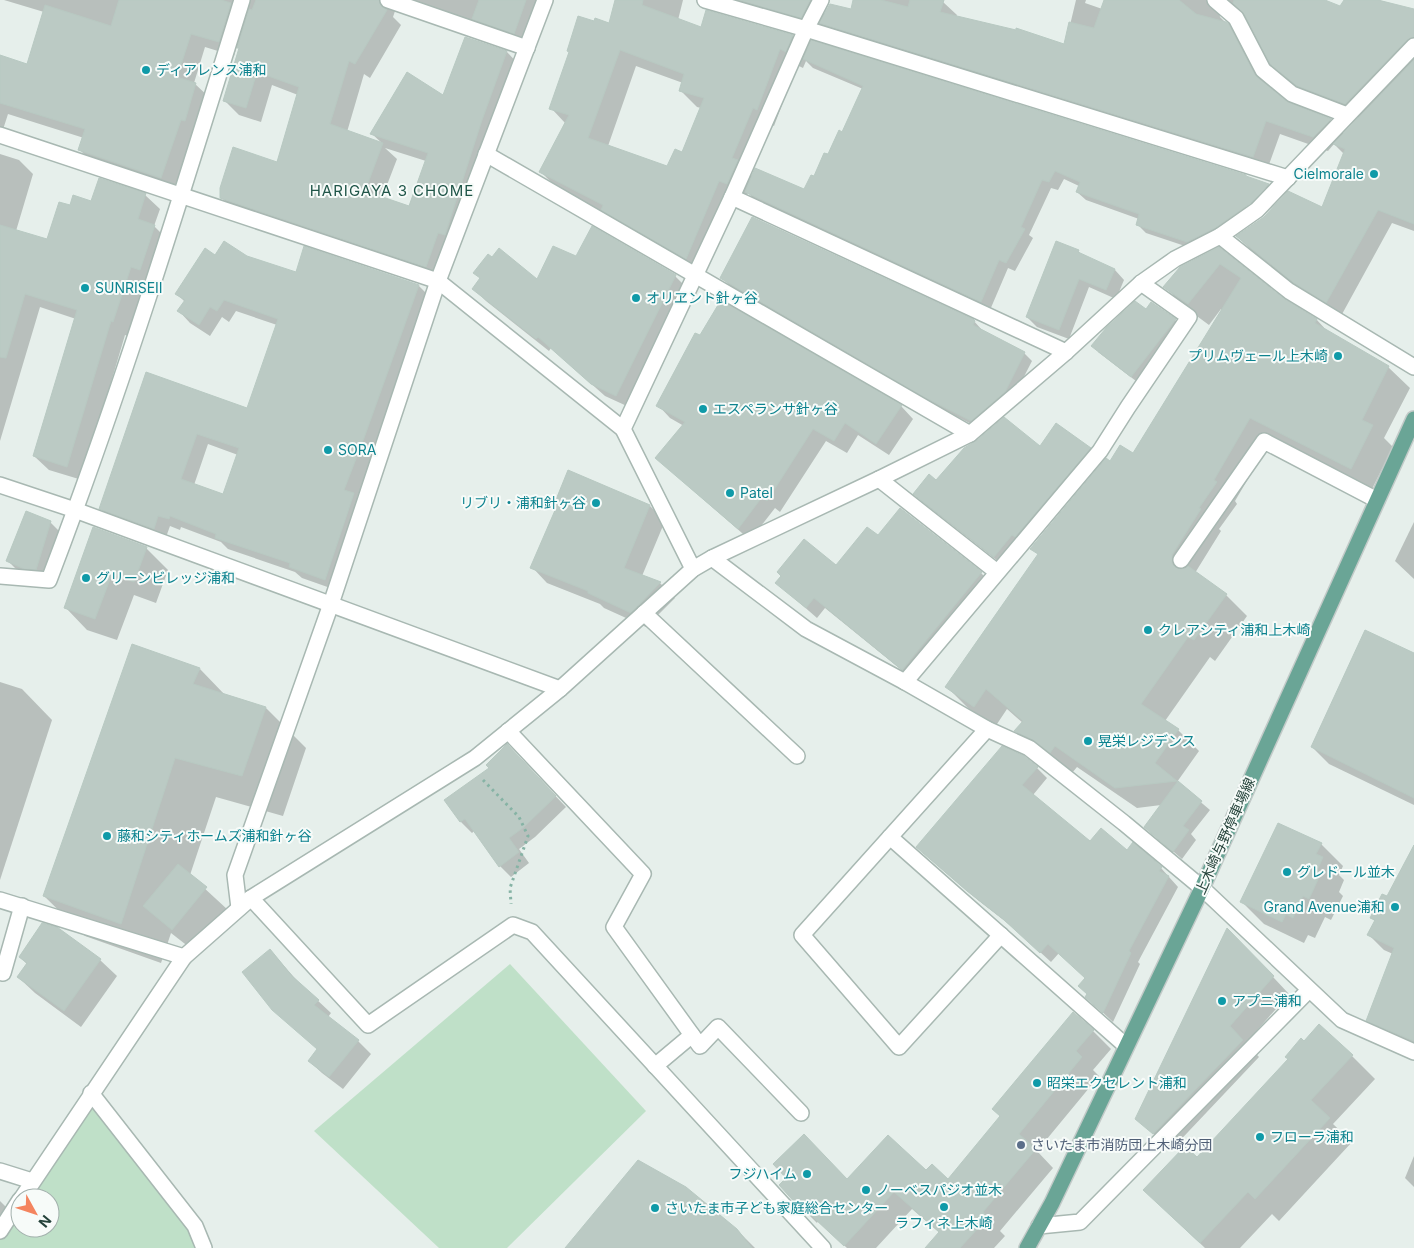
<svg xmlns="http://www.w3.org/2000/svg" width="1414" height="1248" viewBox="0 0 1414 1248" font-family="Inter,'Noto Sans JP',sans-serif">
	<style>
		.green { fill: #bfe0c8 }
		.shadow { fill: #0003; fill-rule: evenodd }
		.building { fill: #bbcac4; stroke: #b8c9c2; fill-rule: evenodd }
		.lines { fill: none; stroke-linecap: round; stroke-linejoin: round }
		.minor-casing { stroke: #a8b8b2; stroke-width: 18 }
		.major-casing { stroke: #c2cac8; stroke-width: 18 }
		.path { stroke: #86b3a5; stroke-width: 3; stroke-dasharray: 2.5 4; stroke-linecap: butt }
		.minor { stroke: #fff; stroke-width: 15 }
		.major { stroke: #6aa596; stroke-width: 15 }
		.culture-dot { fill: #0f9aa8; stroke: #f7fbf9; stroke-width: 2 }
		.service-dot { fill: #5c6f8a; stroke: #f7fbf9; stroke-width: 2 }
		.labels { text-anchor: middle; stroke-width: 4; stroke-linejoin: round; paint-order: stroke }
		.culture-label { font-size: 14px; fill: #0d838f; stroke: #f7fbf9; text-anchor: start }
		.street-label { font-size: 14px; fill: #24423a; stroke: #f7fbf9 }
		.service-label { font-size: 14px; fill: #4e5e75; stroke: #f7fbf9; text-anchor: start }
		.neighbourhood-label { font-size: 15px; letter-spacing: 1px; fill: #1f5548; stroke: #f7fbf9 }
	</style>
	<rect width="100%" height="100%" fill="#e6efeb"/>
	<!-- green -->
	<g class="green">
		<polygon points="510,964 646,1111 507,1248 439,1248 314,1131"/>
		<polygon points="91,1093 204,1248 0,1248 0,1232 20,1201 20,1228 50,1228 50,1198 22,1198"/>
	</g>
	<!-- shadow -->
	<g class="shadow">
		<path d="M4,0H545L531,43L396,8L393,17L401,25L370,78L364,74L347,132L383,144L372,134L444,96L466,38L507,52L521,67L496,135L459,249L453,247L440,281L236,212L221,197L277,163L298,95L272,85L261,122L239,115L224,100L240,49L237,46L234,56L205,47L194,83L210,98L175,191L94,164L80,150L84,138L8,114L0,139V56L28,65L44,12ZM385,148L426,161L409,207L382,198L397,159Z"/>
		<path d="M616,0H683L678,20L702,28L792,36L808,51L1248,178L1268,185L1276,194L1197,250L1146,233L1137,224L1139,219L1086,200L1077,192L1079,186L1064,179L1058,190L1051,188L1029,235L1033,238L1015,271L1008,268L990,310L755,200L748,193L744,200L736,196L703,275L619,226L607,214L558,189L541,172L566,124L551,108L570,53L610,25ZM806,61L813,68L863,89L843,133L805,191L753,177L749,173L770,124L774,126L797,65L803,68ZM636,66L683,83L680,90L697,107L701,108L683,154L668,168L608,146ZM1264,188H1267L1247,208L1246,206Z"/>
		<path d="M721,0H819L817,6L825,15L852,11L855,0H938L943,2L957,15L956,17L1065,46L1076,0H1086L1085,3L1134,20L1139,0H1322L1340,8L1364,0H1378L1414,10V231L1392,223L1341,316L1310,297L1251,250L1238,237L1323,209L1344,154L1334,144L1328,151L1280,134L1267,170L835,37L823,25L818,34ZM1231,4L1245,14L1271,63L1286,78L1312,99L1360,118L1344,134L1330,120L1288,104L1268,88L1242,39L1220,17L1219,12Z"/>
		<polygon points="0,154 19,160 33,174 16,231 48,240 70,207 145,195 160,209 154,226 169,241 155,284 145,281 128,336 125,335 82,480 49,470 34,456 76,319 40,307 0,441"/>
		<polygon points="1219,249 1283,299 1317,320 1328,332 1388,367 1410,388 1384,438 1393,447 1372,489 1272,438 1235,501 1237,504 1219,529 1221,531 1195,573 1226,595 1247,616 1215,661 1210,657 1165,721 1178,730 1199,751 1177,782 1210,810 1191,834 1196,840 1182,859 1145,827 1161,805 1137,808 1077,767 1072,773 1037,752 1016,731 1023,723 1007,709 995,727 968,708 947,687 1039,555 1032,548 1110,463 1134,455 1223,310 1221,309 1209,325 1186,308 1165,287"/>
		<polygon points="1078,251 1083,256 1115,270 1124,280 1116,299 1089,287 1069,339 1037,327 1027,317"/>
		<path d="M216,257H247L296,274L419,286L430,297L357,498L365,505L336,590L302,578L295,572L228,549L221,542L181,527L180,530L170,526L165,540L112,520L101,509L146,374L248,410L277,325L236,311L229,322L222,317L210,336L190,323L179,311L185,302L177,294ZM208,444L238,455L224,496L194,485Z"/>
		<polygon points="576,258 675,276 687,288 629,407 605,396 551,348 549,351 486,301 473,288 538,281"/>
		<polygon points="721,277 973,320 982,330 1024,353 1032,361 1012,400 979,428 931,403 729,285"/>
		<polygon points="1146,310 1175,320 1180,325 1136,381 1098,352"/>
		<polygon points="658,405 901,406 913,419 889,455 858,435 847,453 826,441 780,512 775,508 750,540 656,458 684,426 670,418"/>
		<polygon points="1040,448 1090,449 1100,458 1004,566 924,503 914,493 936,482"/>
		<polygon points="650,506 665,521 642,576 660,583 675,598 646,627 604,608 600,604 547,583 532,567 557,508"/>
		<polygon points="50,522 61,533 47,580 19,572 8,561"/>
		<polygon points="1414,522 1414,579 1395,561"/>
		<polygon points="878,537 981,573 992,584 914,680 825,608 817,618 777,583 836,567"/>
		<polygon points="146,548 168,570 156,603 134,595 117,640 87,630 66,608"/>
		<polygon points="1414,654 1414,805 1329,764 1312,747"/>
		<polygon points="200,669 226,696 266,708 306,748 283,816 216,797 190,875 228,910 194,951 171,933 161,963 85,936 44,896"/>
		<polygon points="0,682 22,689 52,720 0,880"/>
		<polygon points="518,757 566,807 535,837 519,849 529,863 511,877 500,866 475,830 472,833 461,822 446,800"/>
		<polygon points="1037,768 1047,778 1033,795 1091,843 1127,852 1161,868 1178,887 1138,962 1140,964 1113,1022 1097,1007 1086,978 1059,953 1051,962 1015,929 979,901 928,857"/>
		<polygon points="1321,844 1343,866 1339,875 1344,880 1339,892 1343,896 1331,920 1325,917 1315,938 1308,935 1304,943 1264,924 1242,902"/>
		<polygon points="1414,845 1414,1049 1383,1035 1368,1020 1393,954 1384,950 1369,935 1376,922 1371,918 1387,898"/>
		<polygon points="1244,946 1289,994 1246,1043 1259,1057 1171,1150 1137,1119"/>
		<polygon points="270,950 300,984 331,1013 328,1017 358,1041 371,1054 343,1089 322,1073 309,1061 318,1050"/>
		<polygon points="20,957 100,960 117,976 81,1027 35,993 18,977 27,964"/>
		<polygon points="1093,1031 1111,1049 1093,1070 1099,1076 1037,1151 1053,1168 1000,1231 1005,1236 994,1248 927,1248 940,1233 912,1209 876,1248 847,1248 818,1221 817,1223 799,1205 847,1181 927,1171 948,1180"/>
		<polygon points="1304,1042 1352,1056 1375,1079 1333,1124 1352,1142 1279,1221 1272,1214 1240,1248 1205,1248 1168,1213 1197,1159"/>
		<polygon points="1414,1156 1414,1187 1405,1178"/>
		<polygon points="0,1201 10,1211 0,1230"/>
		<polygon points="737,1230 755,1248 566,1248"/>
	</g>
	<!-- building -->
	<g class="building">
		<polygon points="119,0 221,0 231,3 219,42 191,34 177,77 196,83 185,121 181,120 161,178 78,150 85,129 0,103 0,55 27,64 45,5 111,26"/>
		<polygon points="256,0 379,0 381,6 387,10 355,64 349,61 330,124 383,143 365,191 409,206 428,153 370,134 407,72 443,95 465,37 507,51 482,120 445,235 438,233 426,267 220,198 220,188 233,147 277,162 299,87 257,72 246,108 223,101 239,48 237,48 249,9 252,10"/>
		<polygon points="479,0 526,0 514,34 472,19"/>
		<path d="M615,0H643L642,5L701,27L706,10L793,35L786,52L780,49L757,110L753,108L732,158L738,160L727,184L719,181L686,259L601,210L603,205L539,172L569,115L549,109L569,52L567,51L578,16L594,21L595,18L609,23ZM620,50L684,74L679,91L704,98L682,152L675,149L667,166L588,138Z"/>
		<polygon points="739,0 810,0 801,18"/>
		<polygon points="853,0 881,0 908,7 910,0 944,0 940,12 1016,30 1016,28 1064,44 1069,22 1094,28 1104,0 1179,0 1196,14 1226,22 1229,24 1255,75 1286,101 1331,119 1313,137 1266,121 1253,157 819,23 830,4 851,9"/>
		<polygon points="1234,0 1325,0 1340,6 1344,0 1378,0 1414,9 1414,37 1407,40 1345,104 1297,86 1270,64 1244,14 1233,3"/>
		<polygon points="811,40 1246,175 1246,176 1269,184 1251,203 1215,228 1187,242 1136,225 1139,214 1076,192 1080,182 1055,171 1049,182 1042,180 1021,227 1025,229 1006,263 999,260 981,302 745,192 755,168 804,189 811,175 814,176 824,153 828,154 839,130 842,132 863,86 803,59"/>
		<polygon points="1414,60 1414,224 1378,210 1326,303 1294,283 1236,236 1264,217 1288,191 1322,207 1345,149 1333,144"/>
		<polygon points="99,178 146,193 138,219 155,225 140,270 131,267 113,322 111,321 67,467 33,456 77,310 25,294 6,358 0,357 0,225 47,239 59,202 70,205 73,195 91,201"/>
		<polygon points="752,217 973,319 975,321 973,325 1025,352 1005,392 971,421 922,396 720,278"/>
		<polygon points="592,226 676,275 616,396 591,384 538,337 536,339 472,289 480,278 473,273 488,254 492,257 499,248 537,279 553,246 576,256"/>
		<path d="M224,241L247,256L296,272L304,246L419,285L364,438L344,490L354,493L325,580L289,567L290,563L215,538L216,534L170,516L169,519L158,516L154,529L99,509L146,372L247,408L278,319L224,300L217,311L210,307L199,325L177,311L185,300L175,294L205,248L215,255ZM197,434L239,448L223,494L181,479Z"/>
		<polygon points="1056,241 1079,250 1078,252 1115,269 1106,290 1079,279 1059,330 1026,317"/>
		<polygon points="1219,247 1283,298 1317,319 1315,323 1389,366 1362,420 1373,425 1351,469 1250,418 1214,480 1217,482 1199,508 1201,509 1172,555 1172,564 1175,567 1181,569 1188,566 1227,594 1194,640 1188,637 1141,704 1179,729 1155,763 1177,781 1115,788 1055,746 1050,753 1033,740 1014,731 1023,721 986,689 974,707 945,687 1038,554 1030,549 1106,458 1110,461 1120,445 1133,453 1241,278 1220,264 1188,304 1163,287 1180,267"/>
		<polygon points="721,300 902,405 876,444 845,423 834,441 813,429 767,501 762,497 738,529 655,458 685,422 656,406 695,333 700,335"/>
		<polygon points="1135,301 1146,309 1151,302 1176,319 1131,377 1091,346 1106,328"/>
		<polygon points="1004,417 1040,446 1056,423 1091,448 1015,537 1012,535 994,557 913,494 929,474 936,480 964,448 976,441"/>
		<polygon points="568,470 650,505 624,568 661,582 631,613 588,593 588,591 530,568 556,508 553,507"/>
		<polygon points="900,508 982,572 902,670 814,598 806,608 775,583 781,576 777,572 804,539 836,565 867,527 878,535"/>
		<polygon points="26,511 51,521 36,570 24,569 6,561"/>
		<polygon points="93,527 147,547 134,582 112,574 95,619 64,608"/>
		<polygon points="1365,630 1414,653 1414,798 1311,747"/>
		<polygon points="132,644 200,668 193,684 266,707 242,776 175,758 121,924 43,896"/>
		<polygon points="507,744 556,796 524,827 509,838 519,852 499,867 465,819 460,822 444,800 489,768 486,765"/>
		<polygon points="1002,746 1024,756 1038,767 1022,785 1090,841 1101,828 1127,850 1133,842 1162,867 1159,871 1169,876 1129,951 1131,953 1103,1013 1085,997 1087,994 1078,986 1085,978 1048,944 1040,953 1003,919 967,891 916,847"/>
		<polygon points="1178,781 1202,801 1183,826 1189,830 1173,852 1144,827"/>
		<polygon points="1278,823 1322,843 1316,854 1323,857 1317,871 1321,873 1309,899 1303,896 1293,918 1286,914 1282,922 1240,902"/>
		<polygon points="1414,845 1414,1041 1366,1021 1394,948 1367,935 1375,920 1370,918 1382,894 1387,896"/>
		<polygon points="178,864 207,887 172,930 143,906"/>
		<polygon points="42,923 57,927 101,959 64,1011 17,977 27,963 19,957"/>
		<polygon points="1227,928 1274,976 1230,1026 1243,1040 1153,1134 1135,1119"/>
		<polygon points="270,949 292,976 319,1000 314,1005 359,1040 329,1077 308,1061 317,1049 272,1010 242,972"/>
		<polygon points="1073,1012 1094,1030 1076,1051 1082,1057 1019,1134 1036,1149 983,1212 988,1217 960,1248 925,1248 939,1232 894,1192 844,1246 800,1205 798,1206 779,1185 786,1178 773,1164 804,1134 847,1179 888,1135 926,1170 932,1164 948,1179 1000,1116 992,1109"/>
		<polygon points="1319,1024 1353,1055 1311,1100 1330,1118 1255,1199 1248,1192 1200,1243 1143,1190 1185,1146 1197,1157 1288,1059 1285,1057 1301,1038 1304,1041"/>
		<polygon points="638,1160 686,1187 737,1229 752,1248 565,1248"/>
	</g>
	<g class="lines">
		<defs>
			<g id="minor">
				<polyline points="388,0 527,48"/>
				<polyline points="705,0 806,29 1288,178"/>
				<polyline points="1215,0 1236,18 1263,70 1292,94 1347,115"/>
				<polyline points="0,135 438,281 623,429 693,569"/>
				<polyline points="486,154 970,434"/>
				<polyline points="732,197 1066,352"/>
				<polyline points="1220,236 1289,291 1414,367"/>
				<polyline points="623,429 732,197 806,29 821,0"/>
				<polyline points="879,479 997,572"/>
				<polyline points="0,485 75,510 560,689"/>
				<polyline points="712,558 806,629 905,682 987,729 1029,748 1124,823 1202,888 1342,1020 1414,1052"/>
				<polyline points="1181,560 1264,441 1377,500"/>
				<path d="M0,576L49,580C122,389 182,194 242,0"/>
				<polyline points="644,613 797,756"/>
				<polyline points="905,682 1100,451 1128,407 1189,317 1141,283"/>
				<polyline points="987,729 802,935 899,1047 1001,935"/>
				<polyline points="508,731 643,874 614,927 700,1046 718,1027 801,1113"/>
				<polyline points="890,837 1126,1046"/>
				<polyline points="251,898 368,1025 513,925 532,932 823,1248"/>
				<polyline points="0,900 184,957"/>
				<polyline points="239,908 235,875 331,604 438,281 545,0"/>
				<polyline points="3,973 22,906"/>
				<polyline points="655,1066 692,1035"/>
				<polyline points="91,1093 195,1226 204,1248"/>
				<polyline points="0,1171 32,1181"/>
				<polyline points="22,1198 184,957 251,898 475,758 560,689 693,569 712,558 879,479 970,434 1066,352 1141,283 1175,259 1220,236 1257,210 1414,46"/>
				<polyline points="1039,1226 1080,1222 1309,990"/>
				<polyline points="0,1231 20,1200"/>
			</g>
			<polyline id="major" points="1027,1248 1052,1203 1202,888 1414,419"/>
		</defs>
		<!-- minor casing -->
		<use href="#minor" class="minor-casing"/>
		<!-- major casing -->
		<use href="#major" class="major-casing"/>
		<!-- path -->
		<polyline class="path" points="483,780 519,817 528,836 510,888 511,904"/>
		<!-- minor -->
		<use href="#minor" class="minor"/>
		<!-- major -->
		<use href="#major" class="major"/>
	</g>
	<!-- markers -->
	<g class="culture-dot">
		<circle cx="146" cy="70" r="5"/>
		<circle cx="1374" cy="174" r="5"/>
		<circle cx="85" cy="288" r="5"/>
		<circle cx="636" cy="298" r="5"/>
		<circle cx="1338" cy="356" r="5"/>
		<circle cx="703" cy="409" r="5"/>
		<circle cx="328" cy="450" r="5"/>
		<circle cx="730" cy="493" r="5"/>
		<circle cx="596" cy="503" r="5"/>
		<circle cx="86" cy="578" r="5"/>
		<circle cx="1148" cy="630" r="5"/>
		<circle cx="1088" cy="741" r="5"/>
		<circle cx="107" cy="836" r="5"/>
		<circle cx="1287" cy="872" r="5"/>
		<circle cx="1395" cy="907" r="5"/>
		<circle cx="1222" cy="1001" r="5"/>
		<circle cx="1037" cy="1083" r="5"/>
		<circle cx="1260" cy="1137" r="5"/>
		<circle cx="807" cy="1174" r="5"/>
		<circle cx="866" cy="1190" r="5"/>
		<circle cx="944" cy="1207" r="5"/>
		<circle cx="655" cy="1208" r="5"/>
	</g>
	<circle class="service-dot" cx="1021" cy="1145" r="5"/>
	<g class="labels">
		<!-- culture labels -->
		<g class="culture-label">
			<text x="156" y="75">ディアレンス浦和</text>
			<text x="1364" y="179" text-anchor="end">Cielmorale</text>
			<text x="95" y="293">SUNRISEⅡ</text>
			<text x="646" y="303">オリヱント針ヶ谷</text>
			<text x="1328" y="361" text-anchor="end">プリムヴェール上木崎</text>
			<text x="713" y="414">エスペランサ針ヶ谷</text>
			<text x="338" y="455">SORA</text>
			<text x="740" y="498">Patel</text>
			<text x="586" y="508" text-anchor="end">リブリ・浦和針ヶ谷</text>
			<text x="96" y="583">グリーンビレッジ浦和</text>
			<text x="1158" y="635">クレアシティ浦和上木崎</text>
			<text x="1098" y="746">晃栄レジデンス</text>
			<text x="117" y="841">藤和シティホームズ浦和針ヶ谷</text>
			<text x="1297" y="877">グレドール並木</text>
			<text x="1385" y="912" text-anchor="end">Grand Avenue浦和</text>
			<text x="1232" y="1006">アプニ浦和</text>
			<text x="1047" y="1088">昭栄エクセレント浦和</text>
			<text x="1270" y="1142">フローラ浦和</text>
			<text x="797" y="1179" text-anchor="end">フジハイム</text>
			<text x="876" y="1195">ノーベスパジオ並木</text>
			<text x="665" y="1213">さいたま市子ども家庭総合センター</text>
			<text x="944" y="1228" text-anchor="middle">ラフィネ上木崎</text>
		</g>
		<!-- street labels -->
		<g class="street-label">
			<text transform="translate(1225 836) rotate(-66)" y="5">上木崎与野停車場線</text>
		</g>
		<!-- service labels -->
		<g class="service-label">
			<text x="1031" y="1150">さいたま市消防団上木崎分団</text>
		</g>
		<!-- neighbourhood labels -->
		<g class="neighbourhood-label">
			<text x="392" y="196">HARIGAYA 3 CHOME</text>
		</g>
	</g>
	<!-- north arrow -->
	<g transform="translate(35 1213) rotate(130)"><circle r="24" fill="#f7fbf9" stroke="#a3b1ad"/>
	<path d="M0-4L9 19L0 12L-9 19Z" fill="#f4845f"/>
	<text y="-8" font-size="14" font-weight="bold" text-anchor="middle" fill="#24423a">N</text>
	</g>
</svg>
